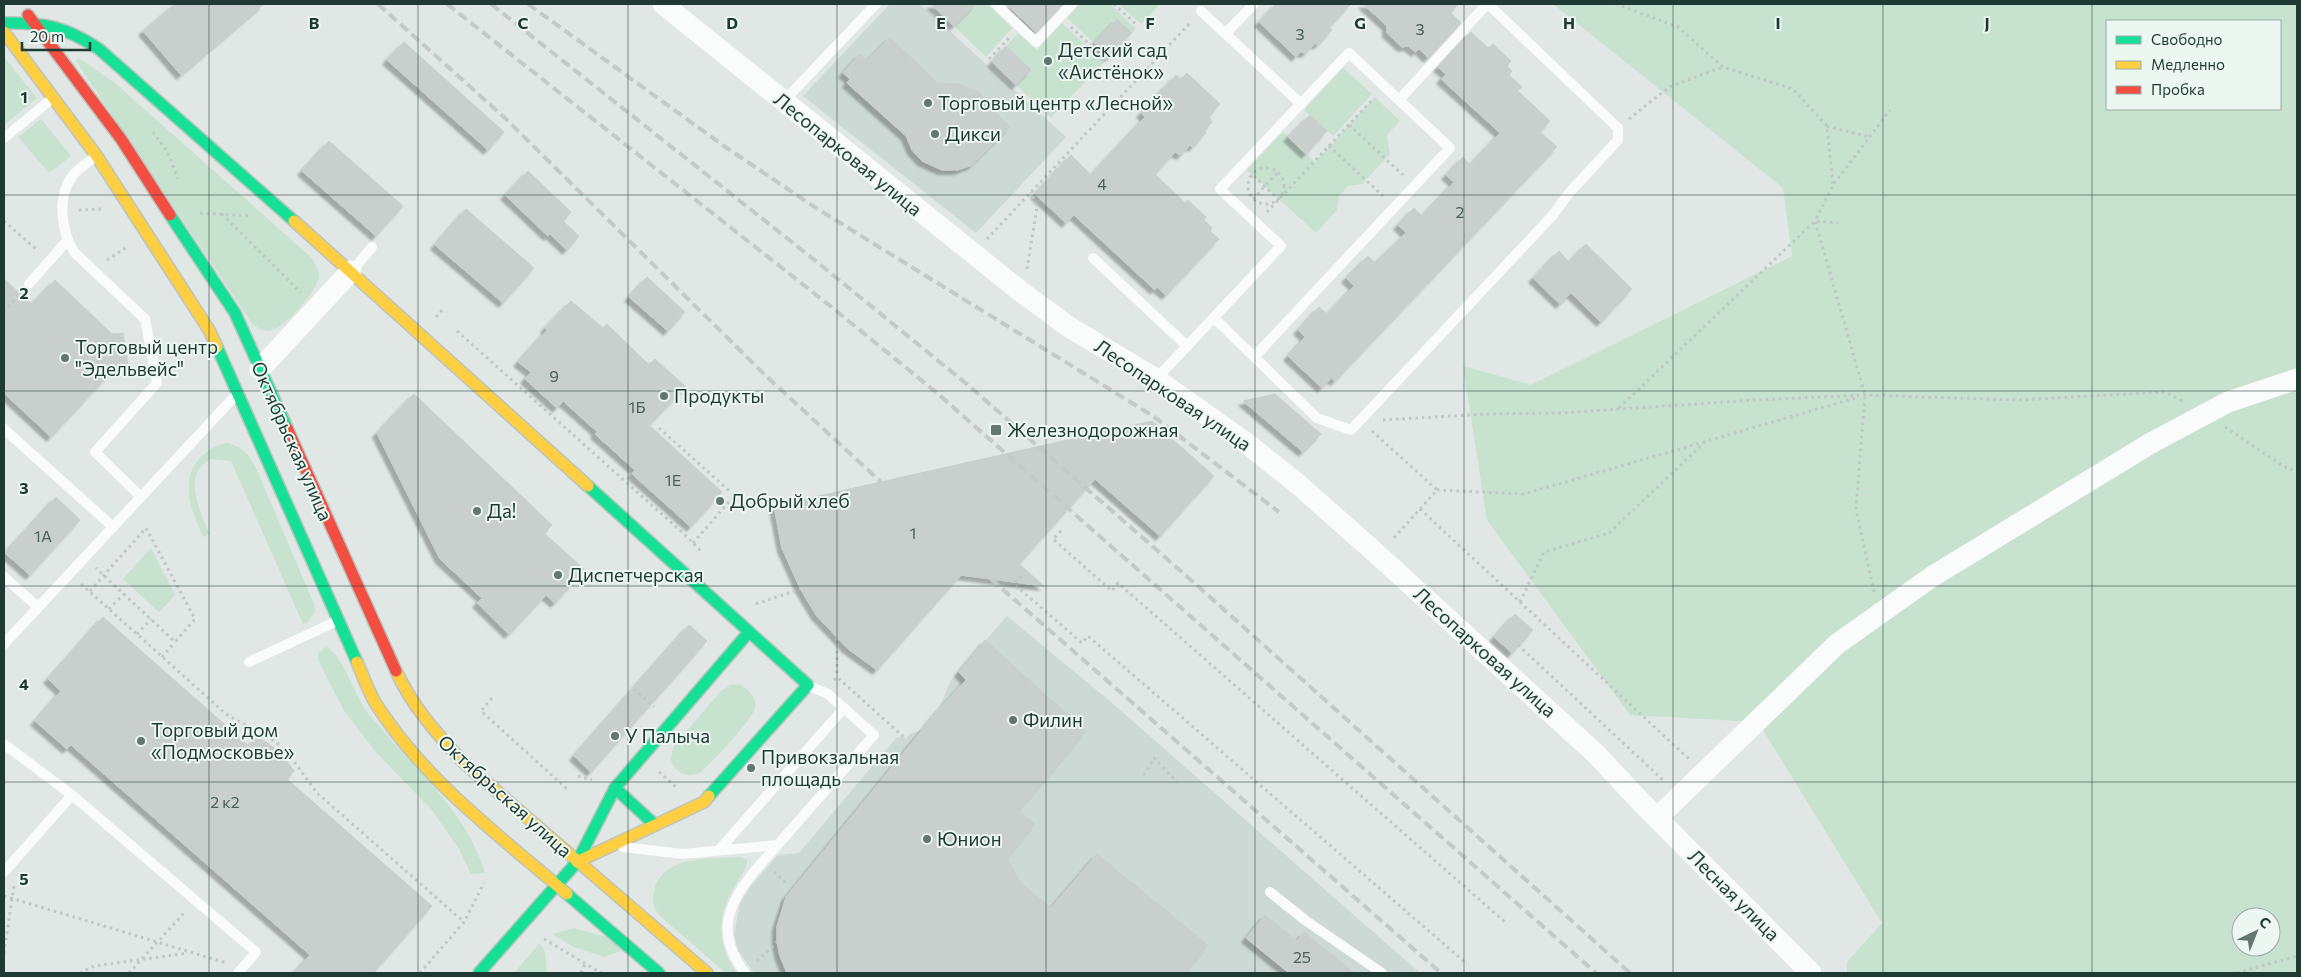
<svg xmlns="http://www.w3.org/2000/svg" width="2301" height="977" viewBox="0 0 2301 977" font-family="Commissioner,sans-serif">
	<style>
		.built { fill: #cdd9d4 }
		.green { fill: #c8e2d0; fill-rule: evenodd }
		.building { fill: #c9cfcd; stroke: #c9cfcd; filter: url(#shadow) }
		.lines { fill: none; stroke-linecap: round; stroke-linejoin: round }
		.fast-casing { stroke: #b9c4bf; stroke-width: 14 }
		.slow-casing { stroke: #b9c4bf; stroke-width: 14 }
		.jam-casing { stroke: #b9c4bf; stroke-width: 14 }
		.path { stroke: #bec7c5; stroke-width: 3; stroke-dasharray: 2.5 4; stroke-linecap: butt }
		.lane { stroke: #fafbfb; stroke-width: 10 }
		.street { stroke: #fafbfb; stroke-width: 21 }
		.fast { stroke: #16e098; stroke-width: 11 }
		.slow { stroke: #ffcf43; stroke-width: 11 }
		.jam { stroke: #f24e42; stroke-width: 11 }
		.rail { stroke: #c5c9c8; stroke-width: 4; stroke-dasharray: 10 5; stroke-linecap: butt }
		.grid { fill: none; stroke: #1e3a33; stroke-width: 1; stroke-opacity: 0.55 }
		.poi-dot { fill: #627771; stroke: #edf7f2; stroke-width: 2 }
		.labels { text-anchor: middle; stroke-width: 4; stroke-linejoin: round; paint-order: stroke }
		.number-label { font-size: 16px; fill: #4a605a }
		.poi-label { font-size: 19px; fill: #1e3a33; stroke: #edf7f2; text-anchor: start }
		.street-label { font-size: 19px; fill: #1e3a33; stroke: #edf7f2 }
		.grid-label { font-size: 16px; text-anchor: middle; font-weight: bold; fill: #1e3a33; stroke: #edf7f2; stroke-width: 4; stroke-linejoin: round; paint-order: stroke }
	</style>
	<defs>
		<filter id="shadow"><feDropShadow dx="-4.5" dy="4.5" stdDeviation="1" flood-color="#0004"/></filter>
	</defs>
	<rect width="100%" height="100%" fill="#e0e7e4"/>
	<!-- built -->
	<g class="built">
		<polygon points="890,4 920,4 1066,137 976,233 803,96"/>
		<polygon points="1007,616 1111,702 1420,973 754,973 738,950 734,934 740,904 750,887 778,855 799,853 896,738 903,736 906,739 910,734 922,730 939,709 951,680"/>
	</g>
	<!-- green -->
	<g class="green">
		<polygon points="963,4 987,4 1012,28 986,57 954,26 969,10"/>
		<polygon points="1080,4 1110,4 1136,29 1132,33 1117,19 1094,43 1067,18"/>
		<polygon points="1119,4 1160,4 1141,24"/>
		<path d="M1553,4H2297V973H1847V962L1882,923L1758,722L1630,715L1487,520L1463,366L1531,385L1792,256L1783,188ZM2107,21H2280V109H2107ZM2241,917H2271V947H2241Z"/>
		<polygon points="1062,23 1104,62 1051,118 1016,85 1031,70 1006,46 1018,33 1037,50"/>
		<polygon points="4,57 37,98 4,125"/>
		<path d="M79,58L115,83L312,258C315,264 319,270 319,276C318,291 282,332 267,331C262,331 257,327 253,325L76,61Z"/>
		<polygon points="1343,68 1372,94 1333,136 1304,110"/>
		<polygon points="1375,97 1400,121 1387,135 1390,154 1362,184 1348,186 1339,196 1337,210 1316,233 1247,170 1283,132 1315,162"/>
		<polygon points="41,119 71,156 49,173 18,137"/>
		<path d="M228,443C242,447 250,455 256,468L314,604L315,611L308,622L303,624L231,461L210,459C207,462 201,465 199,469C188,485 202,519 210,534L203,537C192,512 178,480 201,457C210,449 216,444 228,443Z"/>
		<polygon points="151,548 175,595 159,612 123,579"/>
		<path d="M326,647C340,652 355,693 364,708C373,720 383,731 394,743C430,783 469,820 485,873L471,874L459,849L432,810L374,750L343,709L318,660V653Z"/>
		<path d="M738,684C747,688 757,696 755,708C752,720 712,762 701,772C689,779 675,773 671,760L673,747L722,690L731,685Z"/>
		<path d="M741,857L747,860C748,869 740,876 736,884C717,913 716,944 736,972L726,973L660,916C654,908 651,901 654,891C662,854 713,859 741,857Z"/>
		<polygon points="574,928 606,937 629,948 604,957 574,947 552,934"/>
		<polygon points="540,943 545,952 547,973 514,973"/>
	</g>
	<!-- building -->
	<g class="building">
		<polygon points="175,4 264,4 181,75 143,31"/>
		<polygon points="931,4 976,4 954,26"/>
		<polygon points="1006,4 1063,4 1036,32"/>
		<polygon points="1276,4 1351,4 1329,27 1332,30 1318,45 1315,43 1306,53 1300,52 1296,57 1259,22"/>
		<polygon points="1363,4 1458,4 1451,13 1461,23 1428,58 1419,49 1416,52 1408,46 1402,47 1387,33 1387,26"/>
		<polygon points="1117,19 1132,33 1109,57 1094,43"/>
		<polygon points="1471,32 1488,48 1493,44 1511,61 1507,66 1512,71 1509,75 1522,87 1518,91 1550,121 1540,132 1557,147 1335,381 1331,378 1322,388 1288,356 1305,337 1298,330 1319,307 1327,314 1354,286 1346,278 1368,256 1375,263 1406,233 1398,225 1414,208 1422,216 1454,182 1446,175 1463,157 1470,165 1500,133 1441,79 1446,74 1438,67"/>
		<polygon points="890,37 937,83 959,84 980,93 988,105 1010,127 972,165 958,170 942,170 922,161 912,150 906,136 847,83 850,79 843,73 860,54 867,61"/>
		<polygon points="404,42 504,132 488,150 387,60"/>
		<polygon points="1006,46 1031,70 1016,85 992,62"/>
		<polygon points="1187,73 1220,104 1209,116 1212,122 1204,131 1206,133 1193,147 1190,145 1181,155 1175,152 1155,174 1185,203 1188,200 1206,217 1204,220 1212,228 1210,231 1219,239 1166,295 1157,287 1155,290 1074,215 1066,223 1035,194 1071,155 1091,175 1145,117 1141,113 1176,75 1181,79"/>
		<polygon points="1310,115 1327,131 1306,154 1288,137"/>
		<polygon points="329,141 403,206 376,236 302,171"/>
		<polygon points="528,171 571,212 563,221 579,236 567,250 550,234 548,236 505,195"/>
		<polygon points="466,209 534,268 503,303 435,245"/>
		<polygon points="1586,244 1632,289 1601,322 1571,293 1560,304 1533,278 1559,251 1569,262"/>
		<polygon points="647,277 685,312 668,331 629,297"/>
		<polygon points="4,279 32,304 55,280 112,334 123,333 128,364 117,366 51,437 4,393"/>
		<polygon points="571,301 603,328 607,324 649,365 655,359 686,387 649,425 722,492 691,527 632,474 635,470 595,434 597,432 593,428 563,401 557,408 525,379 531,372 518,362 547,330 545,328"/>
		<polygon points="414,394 552,525 544,533 585,570 555,603 546,595 509,634 477,603 482,598 440,559 377,433"/>
		<polygon points="1275,394 1321,434 1303,452 1243,401"/>
		<polygon points="1152,421 1214,476 1160,536 1095,479 1019,564 1044,586 961,575 877,670 847,648 816,615 800,588 782,548 774,506"/>
		<polygon points="56,497 80,520 30,575 5,553"/>
		<polygon points="1515,614 1533,630 1512,653 1494,637"/>
		<polygon points="103,617 249,746 256,738 265,741 282,754 294,771 287,779 432,906 373,973 294,973 310,955 71,745 67,749 35,721 61,691 48,679"/>
		<polygon points="689,625 707,641 591,772 574,756"/>
		<polygon points="985,640 1086,731 1019,811 1035,824 1007,858 1020,882 1051,908 1097,854 1208,945 1185,973 787,973 780,956 777,942 777,926 786,897 940,708 966,680 959,672"/>
		<polygon points="1265,915 1297,941 1304,932 1355,973 1289,973 1246,938"/>
	</g>
	<g class="lines">
		<defs>
			<g id="fast">
				<path d="M4,23C43,22 66,27 99,49L294,221"/>
				<polyline points="170,215 235,313 287,428"/>
				<polyline points="217,347 357,662"/>
				<polyline points="588,486 808,685 709,796"/>
				<polyline points="615,788 655,825"/>
				<polyline points="567,894 659,973"/>
				<polyline points="479,973 577,862 615,788 749,632"/>
			</g>
			<g id="slow">
				<polyline points="4,32 96,155 209,330 217,347"/>
				<polyline points="294,221 588,486"/>
				<path d="M357,662C363,676 368,691 376,704C425,781 499,835 567,894"/>
				<path d="M396,671C412,706 437,734 463,762L707,973"/>
				<polyline points="577,862 704,802 709,796"/>
			</g>
			<g id="jam">
				<polyline points="28,15 121,139 170,215"/>
				<polyline points="287,428 396,671"/>
			</g>
		</defs>
		<!-- fast casing -->
		<use href="#fast" class="fast-casing"/>
		<!-- slow casing -->
		<use href="#slow" class="slow-casing"/>
		<!-- jam casing -->
		<use href="#jam" class="jam-casing"/>
		<!-- path -->
		<g class="path">
			<polyline points="1114,4 1138,26"/>
			<polyline points="1616,4 1678,27 1723,67 1793,89 1827,126 1833,185"/>
			<polyline points="1071,27 1106,60"/>
			<polyline points="989,59 1009,38"/>
			<polyline points="1629,119 1669,87 1723,67"/>
			<polyline points="1349,125 1403,175"/>
			<polyline points="1827,126 1870,137"/>
			<polyline points="153,132 168,153 178,179"/>
			<polyline points="1329,146 1383,196"/>
			<circle cx="1266" cy="186" r="18"/>
			<polyline points="1254,176 1279,200"/>
			<polyline points="1253,199 1278,172"/>
			<polyline points="79,210 103,209"/>
			<polyline points="1267,212 1374,98"/>
			<polyline points="200,213 251,216"/>
			<polyline points="222,214 301,293"/>
			<polyline points="4,221 37,250"/>
			<polyline points="987,239 1190,23"/>
			<polyline points="107,260 127,247"/>
			<polyline points="1027,269 1037,207 1031,192"/>
			<polyline points="4,312 18,296"/>
			<polyline points="436,317 443,309"/>
			<polyline points="457,331 684,534 703,553"/>
			<polyline points="1619,408 1815,221 1838,223"/>
			<polyline points="1383,420 1487,414 1561,413 1754,400 1865,395 2018,400 2165,392 2184,402"/>
			<polyline points="2225,427 2283,466 2297,472"/>
			<polyline points="659,428 735,496"/>
			<polyline points="1372,431 1437,490 1393,539"/>
			<polyline points="1437,490 1524,494 1859,397"/>
			<polyline points="1420,509 1689,759"/>
			<polyline points="1061,531 1053,539 1112,591 1118,583 1505,922"/>
			<polyline points="693,543 740,489"/>
			<polyline points="1021,576 1014,584 1082,643 1088,636 1467,964"/>
			<polyline points="81,584 226,714 276,742 288,753 317,793 464,922"/>
			<path d="M90,591L146,528L195,619L175,642C149,617 122,593 96,568"/>
			<polyline points="1874,592 1856,509 1865,395 1815,221 1833,185 1890,110"/>
			<polyline points="1520,602 1544,552 1609,533 1706,441"/>
			<polyline points="756,604 800,589"/>
			<polyline points="109,609 124,594"/>
			<polyline points="137,634 151,619"/>
			<polyline points="837,638 837,677"/>
			<polyline points="1518,645 1664,781"/>
			<polyline points="162,657 175,642"/>
			<polyline points="834,680 837,677 906,739"/>
			<polyline points="634,689 654,707"/>
			<polyline points="492,698 481,711 567,789"/>
			<polyline points="659,772 677,788"/>
			<polyline points="1144,775 1154,758 1177,782"/>
			<polyline points="578,776 592,780"/>
			<polyline points="774,872 787,884"/>
			<polyline points="4,896 227,963"/>
			<polyline points="544,939 601,973"/>
			<polyline points="4,953 14,885"/>
			<polyline points="757,961 777,942"/>
			<polyline points="80,973 94,966 188,953"/>
			<polyline points="129,973 185,912"/>
			<polyline points="420,973 464,922 484,883"/>
			<polyline points="581,973 585,964"/>
			<polyline points="2237,973 2297,956"/>
		</g>
		<!-- lane -->
		<g class="lane">
			<polyline points="996,4 1036,42 1072,4"/>
			<polyline points="1201,11 1301,104"/>
			<polyline points="1226,33 1254,4"/>
			<polyline points="1399,100 1487,4"/>
			<polyline points="783,102 876,4"/>
			<polyline points="4,138 53,98"/>
			<path d="M96,156C89,162 80,167 74,174C56,195 61,232 75,253L145,319L157,383L95,452L141,497"/>
			<polyline points="1093,258 1187,346"/>
			<polyline points="352,271 372,247"/>
			<polyline points="29,284 67,241"/>
			<polyline points="1214,318 1317,418 1351,430 1553,215 1569,193 1618,140 1618,128 1488,4"/>
			<polyline points="1156,379 1281,246 1220,189 1349,53 1450,148 1255,356"/>
			<polyline points="4,429 113,527"/>
			<polyline points="4,577 38,607"/>
			<polyline points="4,644 235,396"/>
			<polyline points="249,662 337,621"/>
			<polyline points="4,744 72,795"/>
			<polyline points="623,847 683,854 777,845"/>
			<polyline points="719,850 844,708"/>
			<polyline points="4,872 72,795 256,952 238,973"/>
			<polyline points="1270,892 1305,920 1382,973"/>
			<path d="M745,973C717,936 725,908 753,873L874,735L828,694L809,686"/>
		</g>
		<!-- street -->
		<g class="street">
			<polyline points="663,4 1020,291 1069,327 1156,379 1245,442 1299,485 1378,555 1596,754 1639,800 1811,973"/>
			<polyline points="260,369 351,271"/>
			<polyline points="1657,818 1837,644 1933,576 2151,443 2228,402 2297,379"/>
		</g>
		<!-- fast -->
		<use href="#fast" class="fast"/>
		<!-- slow -->
		<use href="#slow" class="slow"/>
		<!-- jam -->
		<use href="#jam" class="jam"/>
		<!-- rail -->
		<g class="rail">
			<polyline points="378,4 506,119 765,375 881,482"/>
			<polyline points="447,4 829,305 937,393 1596,973"/>
			<polyline points="491,4 812,258 968,385 1183,573 1630,973"/>
			<polyline points="528,4 724,146 816,208 1153,416 1279,512"/>
			<polyline points="991,579 1441,973"/>
		</g>
	</g>
	<!-- grid -->
	<path class="grid" d="M209,4V973M418,4V973M628,4V973M837,4V973M1046,4V973M1255,4V973M1464,4V973M1673,4V973M1883,4V973M2092,4V973M4,195H2297M4,391H2297M4,586H2297M4,782H2297"/>
	<!-- markers -->
	<g class="poi-dot">
		<circle cx="1048" cy="61" r="5"/>
		<circle cx="928" cy="103" r="5"/>
		<circle cx="935" cy="134" r="5"/>
		<circle cx="65" cy="358" r="5"/>
		<circle cx="664" cy="396" r="5"/>
		<rect x="990" y="424" width="12" height="12" rx="2.5"/>
		<circle cx="720" cy="501" r="5"/>
		<circle cx="477" cy="511" r="5"/>
		<circle cx="558" cy="575" r="5"/>
		<circle cx="1013" cy="720" r="5"/>
		<circle cx="615" cy="736" r="5"/>
		<circle cx="141" cy="741" r="5"/>
		<circle cx="751" cy="768" r="5"/>
		<circle cx="927" cy="839" r="5"/>
	</g>
	<g class="labels">
		<!-- number labels -->
		<g class="number-label">
			<text x="1420" y="35">3</text>
			<text x="1300" y="40">3</text>
			<text x="1102" y="190">4</text>
			<text x="1460" y="218">2</text>
			<text x="554" y="382">9</text>
			<text x="637" y="413">1Б</text>
			<text x="673" y="486">1Е</text>
			<text x="913" y="539">1</text>
			<text x="43" y="542">1А</text>
			<text x="225" y="808">2 к2</text>
			<text x="1302" y="963">25</text>
		</g>
		<!-- poi labels -->
		<g class="poi-label">
			<text x="1058" y="57">Детский сад<tspan x="1058" dy="22">«Аистёнок»</tspan></text>
			<text x="938" y="110">Торговый центр «Лесной»</text>
			<text x="945" y="141">Дикси</text>
			<text x="75" y="354">Торговый центр<tspan x="75" dy="22">"Эдельвейс"</tspan></text>
			<text x="674" y="403">Продукты</text>
			<text x="1007" y="437">Железнодорожная</text>
			<text x="730" y="508">Добрый хлеб</text>
			<text x="487" y="518">Да!</text>
			<text x="568" y="582">Диспетчерская</text>
			<text x="1023" y="727">Филин</text>
			<text x="151" y="737">Торговый дом<tspan x="151" dy="22">«Подмосковье»</tspan></text>
			<text x="625" y="743">У Палыча</text>
			<text x="761" y="764">Привокзальная<tspan x="761" dy="22">площадь</tspan></text>
			<text x="937" y="846">Юнион</text>
		</g>
		<!-- street labels -->
		<g class="street-label">
			<text transform="translate(848 154) rotate(39)" y="7">Лесопарковая улица</text>
			<text transform="translate(1173 395) rotate(34)" y="7">Лесопарковая улица</text>
			<text transform="translate(292 441) rotate(66)" y="7">Октябрьская улица</text>
			<text transform="translate(1485 652) rotate(42)" y="7">Лесопарковая улица</text>
			<text transform="translate(505 796) rotate(42)" y="7">Октябрьская улица</text>
			<text transform="translate(1734 895) rotate(45)" y="7">Лесная улица</text>
		</g>
	</g>
	<g class="grid-label">
		<text x="314" y="29">B</text>
		<text x="523" y="29">C</text>
		<text x="732" y="29">D</text>
		<text x="941" y="29">E</text>
		<text x="1150" y="29">F</text>
		<text x="1360" y="29">G</text>
		<text x="1569" y="29">H</text>
		<text x="1778" y="29">I</text>
		<text x="1987" y="29">J</text>
		<text x="24" y="103">1</text>
		<text x="24" y="299">2</text>
		<text x="24" y="494">3</text>
		<text x="24" y="690">4</text>
		<text x="24" y="885">5</text>
	</g>
	<!-- border -->
	<rect width="2301" height="977" fill="none" stroke="#1e3a33" stroke-width="10"/>
	<!-- legend -->
	<rect x="2106" y="20" width="175" height="90" fill="#edf7f2" stroke="#9aaba6"/>
	<rect x="2116" y="36" width="25" height="8" fill="#16e098" stroke="#9aaba6"/>
	<text x="2151" y="45" font-size="15" fill="#1e3a33">Свободно</text>
	<rect x="2116" y="61" width="25" height="8" fill="#ffcf43" stroke="#9aaba6"/>
	<text x="2151" y="70" font-size="15" fill="#1e3a33">Медленно</text>
	<rect x="2116" y="86" width="25" height="8" fill="#f24e42" stroke="#9aaba6"/>
	<text x="2151" y="95" font-size="15" fill="#1e3a33">Пробка</text>
	<!-- north arrow -->
	<g transform="translate(2256 932) rotate(43)"><circle r="24" fill="#edf7f2" stroke="#9aaba6"/>
	<path d="M0-4L9 19L0 12L-9 19Z" fill="#627771"/>
	<text y="-8" font-size="14" font-weight="bold" text-anchor="middle" fill="#1e3a33">С</text>
	</g>
	<!-- scale -->
	<path d="M22 42v8h68v-8" fill="none" stroke="#1e3a33" stroke-width="2.5"/>
	<text x="30" y="42" font-size="15" fill="#1e3a33" stroke="#edf7f2" stroke-width="4" paint-order="stroke">20 m</text>
</svg>
